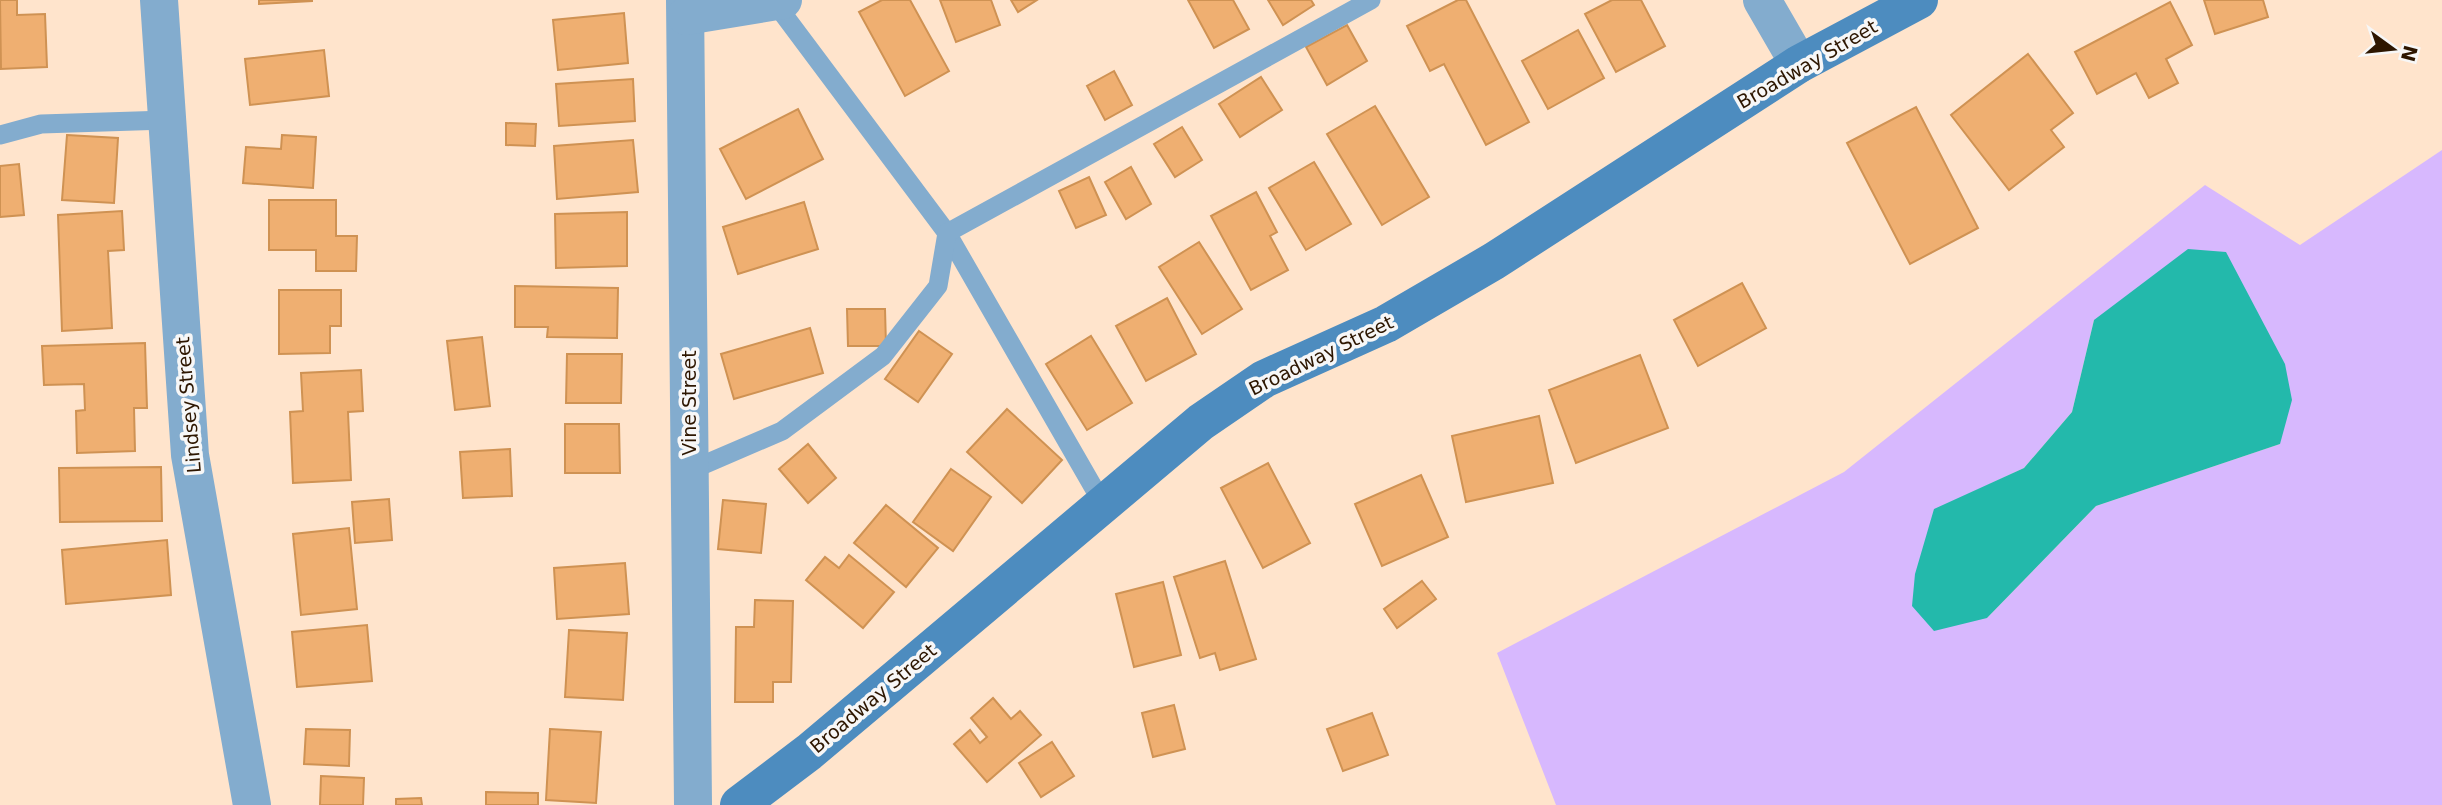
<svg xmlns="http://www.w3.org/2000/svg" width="2442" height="805" viewBox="0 0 2442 805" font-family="'DejaVu Sans',sans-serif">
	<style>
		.green { fill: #d7b8fe; fill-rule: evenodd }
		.water { fill: #23b9ab }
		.building { fill: #efaf71; stroke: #cf9253; stroke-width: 2 }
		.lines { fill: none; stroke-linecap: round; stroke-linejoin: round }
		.lane { stroke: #83acce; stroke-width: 19 }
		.street { stroke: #83acce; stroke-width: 38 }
		.secondary { stroke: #4d8cbf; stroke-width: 38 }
		.labels { text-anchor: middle; stroke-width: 7; stroke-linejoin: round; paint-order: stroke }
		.street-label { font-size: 19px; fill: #2d1600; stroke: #f7f7f7 }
	</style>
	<rect width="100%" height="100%" fill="#ffe4cc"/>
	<!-- green -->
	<path class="green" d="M2442,150V805H1556L1497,653L1844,472L2205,185L2300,245ZM2094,320L2280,444L2096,506L1987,618L1934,510L2024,468L2072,412Z"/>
	<!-- water -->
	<polygon class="water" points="2188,249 2226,252 2285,364 2292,400 2280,444 2096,506 1987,618 1934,631 1912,606 1915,574 1934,509 2024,468 2072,412 2094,320"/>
	<!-- building -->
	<g class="building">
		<polygon points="0,0 17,0 17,15 45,14 47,67 1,69"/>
		<polygon points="259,0 312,0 312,1 259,4"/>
		<polygon points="882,0 910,0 949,71 905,96 859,12"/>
		<polygon points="940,0 991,0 1000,25 956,42"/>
		<polygon points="1011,0 1037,0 1018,12"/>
		<polygon points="1188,0 1233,0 1249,29 1214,48"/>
		<polygon points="1268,0 1311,0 1314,5 1283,25"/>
		<polygon points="1458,0 1466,0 1529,122 1486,145 1444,64 1430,71 1407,26"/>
		<polygon points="1612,0 1641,0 1665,46 1616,72 1585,14"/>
		<polygon points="2204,0 2263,0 2268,17 2215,34"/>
		<polygon points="2170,2 2192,45 2166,59 2178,83 2149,98 2136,73 2097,94 2075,52"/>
		<polygon points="624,13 628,63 558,70 553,20"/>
		<polygon points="1347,25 1367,61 1327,85 1306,47"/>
		<polygon points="1578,30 1604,78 1548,109 1522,61"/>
		<polygon points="324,50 329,96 250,105 245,59"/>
		<polygon points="2028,54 2073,113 2051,130 2064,147 2009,190 1951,115"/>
		<polygon points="1114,71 1132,105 1105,120 1087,86"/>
		<polygon points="1261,77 1282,110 1240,137 1219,104"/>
		<polygon points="633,79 635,121 559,126 556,84"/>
		<polygon points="1375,106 1429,197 1382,225 1327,134"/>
		<polygon points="1916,107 1978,228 1910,264 1847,143"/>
		<polygon points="798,109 823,159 746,199 720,149"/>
		<polygon points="506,123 536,124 535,146 506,145"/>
		<polygon points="1182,127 1202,160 1175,177 1154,144"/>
		<polygon points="67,135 118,138 114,203 62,200"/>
		<polygon points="282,135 316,137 313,188 243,183 246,147 281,149"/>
		<polygon points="633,140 638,192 557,199 554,146"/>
		<polygon points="1314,162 1351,224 1306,250 1269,188"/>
		<polygon points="19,164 24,215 0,217 0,166"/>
		<polygon points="1131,167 1151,204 1126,219 1105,182"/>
		<polygon points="1089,177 1106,215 1076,228 1059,191"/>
		<polygon points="1256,192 1277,232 1270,236 1288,270 1251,290 1211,216"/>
		<polygon points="269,200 336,200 336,236 357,236 356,271 316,271 316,250 269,250"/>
		<polygon points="804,202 818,249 738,274 723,227"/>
		<polygon points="122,211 124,250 108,251 112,328 62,331 58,215"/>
		<polygon points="627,212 627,266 556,268 555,214"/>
		<polygon points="1199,242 1242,309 1202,334 1159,267"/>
		<polygon points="1742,283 1766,328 1698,366 1674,320"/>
		<polygon points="515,286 618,288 617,338 547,337 548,327 515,327"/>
		<polygon points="279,290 341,290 341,326 330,326 330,353 279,354"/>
		<polygon points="1167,298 1196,354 1146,381 1116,326"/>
		<polygon points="847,309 885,309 886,346 848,346"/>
		<polygon points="810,328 823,373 734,399 721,354"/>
		<polygon points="919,331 952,354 918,402 885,379"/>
		<polygon points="1091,336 1132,403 1087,430 1046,364"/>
		<polygon points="482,337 490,406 455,410 447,341"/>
		<polygon points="145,343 147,408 134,408 135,451 77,453 76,411 85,410 84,384 44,385 42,346"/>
		<polygon points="567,354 622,354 621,403 566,403"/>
		<polygon points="1640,355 1668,428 1576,463 1549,390"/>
		<polygon points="361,370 363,411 348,412 351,480 293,483 290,412 303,411 301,373"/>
		<polygon points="1007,409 1062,460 1022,503 967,452"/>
		<polygon points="1539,416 1553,483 1466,502 1452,436"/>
		<polygon points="565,424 619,424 620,473 565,473"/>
		<polygon points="808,444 836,478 808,503 779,469"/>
		<polygon points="510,449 512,496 463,498 460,452"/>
		<polygon points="1268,463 1310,543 1263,568 1221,488"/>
		<polygon points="161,467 162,521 60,522 59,468"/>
		<polygon points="951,469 991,497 953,551 913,522"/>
		<polygon points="1421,475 1448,537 1382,566 1355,504"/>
		<polygon points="389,499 392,540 355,543 352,502"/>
		<polygon points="723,500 766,504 761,553 718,549"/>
		<polygon points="886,505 938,548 906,587 854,543"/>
		<polygon points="349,528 357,609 301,615 293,534"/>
		<polygon points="167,540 171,595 66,604 62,550"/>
		<polygon points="849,555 894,592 863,628 806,580 825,557 839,568"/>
		<polygon points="1225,561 1256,659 1220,670 1215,653 1200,658 1174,577"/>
		<polygon points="625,563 629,614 557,619 554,568"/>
		<polygon points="1422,581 1436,599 1397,628 1384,609"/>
		<polygon points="1163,582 1181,655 1134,667 1116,594"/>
		<polygon points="755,600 793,601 791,682 773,682 773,702 735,702 736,627 754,627"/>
		<polygon points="367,625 372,681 297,687 292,632"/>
		<polygon points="569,630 627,633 623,700 565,697"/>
		<polygon points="993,698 1011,719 1020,711 1041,735 987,782 954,744 970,730 980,743 987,737 971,718"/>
		<polygon points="1174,705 1185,749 1153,757 1142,713"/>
		<polygon points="1372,713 1388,755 1343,771 1327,729"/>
		<polygon points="306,729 350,730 349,766 304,764"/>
		<polygon points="550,729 601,732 596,803 546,800"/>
		<polygon points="1052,742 1074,776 1041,797 1019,763"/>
		<polygon points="321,776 364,778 363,805 320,805"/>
		<polygon points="486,792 538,793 538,805 486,805"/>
		<polygon points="421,798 422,805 396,805 396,799"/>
	</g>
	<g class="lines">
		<!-- lane -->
		<g class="lane">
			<polyline points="775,3 947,233 1103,504"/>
			<polyline points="0,135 41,124 167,120"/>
			<polyline points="689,471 782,431 883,356 938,286 947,233 1371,0"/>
		</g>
		<!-- street -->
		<g class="street">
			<polyline points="159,0 190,455 252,805"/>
			<polyline points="685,0 693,805"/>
			<polyline points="1762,0 1799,64"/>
			<polyline points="686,16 783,0"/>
		</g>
		<!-- secondary -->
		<polyline class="secondary" points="739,805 809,752 1201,422 1264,379 1386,324 1494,261 1799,64 1919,0"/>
	</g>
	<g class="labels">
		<!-- street labels -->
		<g class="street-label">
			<text transform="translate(1807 64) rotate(-30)" y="7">Broadway Street</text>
			<text transform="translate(1321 355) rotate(-26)" y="7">Broadway Street</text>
			<text transform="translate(689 403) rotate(-90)" y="7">Vine Street</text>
			<text transform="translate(188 405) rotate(-95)" y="7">Lindsey Street</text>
			<text transform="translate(873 698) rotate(-40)" y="7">Broadway Street</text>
		</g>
	</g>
	<!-- north arrow -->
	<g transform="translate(2393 49) rotate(105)" stroke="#f7f7f7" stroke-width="5" paint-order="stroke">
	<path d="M0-5L12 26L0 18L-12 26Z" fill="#2d1600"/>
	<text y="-10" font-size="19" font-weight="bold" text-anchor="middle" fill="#2d1600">N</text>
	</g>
</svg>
